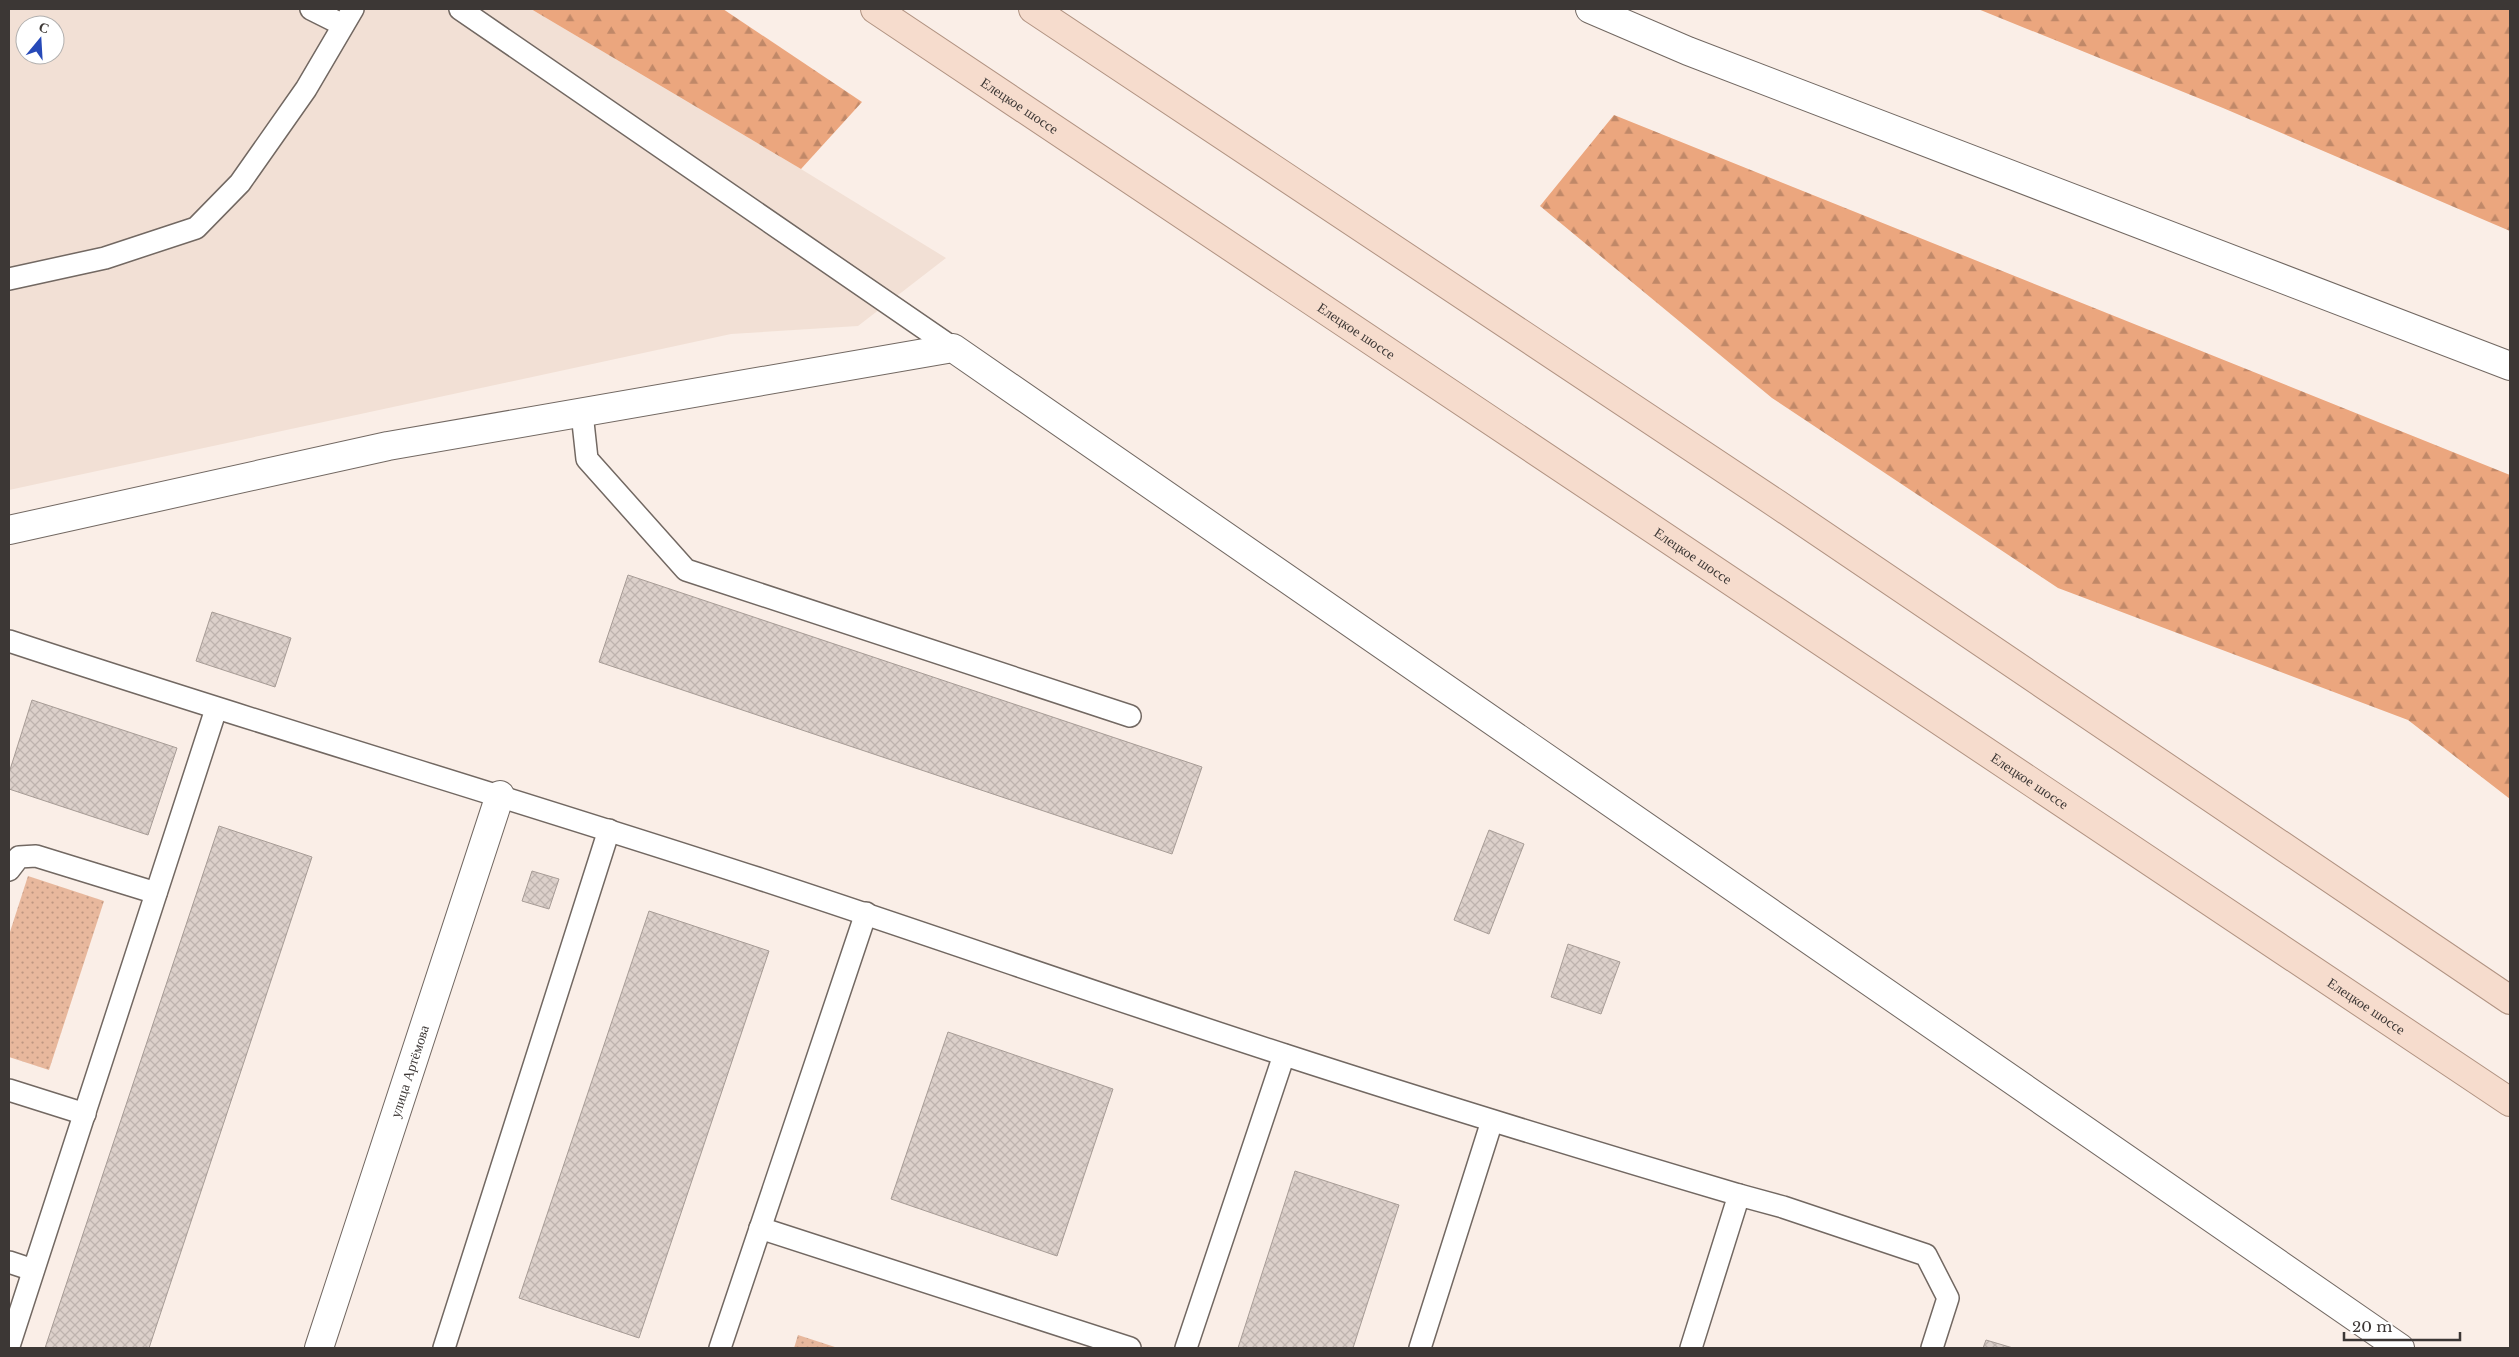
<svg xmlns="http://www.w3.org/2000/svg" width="2519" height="1357" viewBox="0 0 2519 1357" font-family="'Libre Baskerville',serif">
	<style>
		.built { fill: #f2e0d5; fill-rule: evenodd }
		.forest { fill: url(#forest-firs) }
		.park { fill: url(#park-dots) }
		.building { fill: url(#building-cross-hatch); stroke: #a79c96 }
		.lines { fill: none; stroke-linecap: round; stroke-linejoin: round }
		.service-casing { stroke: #726862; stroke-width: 24 }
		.minor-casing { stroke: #726862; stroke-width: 30 }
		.tertiary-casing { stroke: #726862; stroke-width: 30 }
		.primary-casing { stroke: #b19382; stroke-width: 30 }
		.service { stroke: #fff; stroke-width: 21 }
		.minor { stroke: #fff; stroke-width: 28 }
		.tertiary { stroke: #fff; stroke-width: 28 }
		.primary { stroke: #f6dccd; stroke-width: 28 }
		.labels { text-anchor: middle; stroke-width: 4.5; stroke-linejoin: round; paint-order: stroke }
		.street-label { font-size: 14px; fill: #3c3735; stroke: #fff }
	</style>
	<defs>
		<pattern id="forest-firs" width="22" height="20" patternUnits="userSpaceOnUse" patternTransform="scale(1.25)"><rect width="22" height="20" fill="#eba67e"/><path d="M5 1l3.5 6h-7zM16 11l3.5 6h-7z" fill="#c08868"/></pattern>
		<pattern id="park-dots" width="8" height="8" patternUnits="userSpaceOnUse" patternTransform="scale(1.25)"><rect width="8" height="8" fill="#e8b89d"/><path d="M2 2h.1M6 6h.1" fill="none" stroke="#bd9681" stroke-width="1.8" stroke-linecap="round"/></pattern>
		<pattern id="building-cross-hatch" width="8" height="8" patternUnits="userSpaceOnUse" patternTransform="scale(1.25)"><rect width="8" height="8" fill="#dcd0ca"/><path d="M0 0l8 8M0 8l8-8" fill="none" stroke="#beb3ae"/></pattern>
	</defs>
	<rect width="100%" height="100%" fill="#faeee7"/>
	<!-- built -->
	<path class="built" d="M9,9H531L801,169L946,258L858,326L731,334L9,490ZM25,25H55V55H25Z"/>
	<!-- forest -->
	<g class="forest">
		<polygon points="531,9 723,9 862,102 801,169"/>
		<polygon points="1978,9 2510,9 2510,231 2223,108"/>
		<polygon points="1614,115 2510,475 2510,799 2408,720 2058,588 1772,398 1540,206"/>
	</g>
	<!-- park -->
	<g class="park">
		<polygon points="28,876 104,901 49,1070 9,1057 9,935"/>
		<polygon points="798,1335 838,1348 794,1348"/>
	</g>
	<!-- building -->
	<g class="building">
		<polygon points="628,575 1202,767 1172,854 599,662"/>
		<polygon points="212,612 291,638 275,687 196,661"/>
		<polygon points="32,700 177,748 148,835 9,789 9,773"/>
		<polygon points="219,826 312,857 149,1348 45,1348"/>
		<polygon points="1489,830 1524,844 1489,934 1454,920"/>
		<polygon points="532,871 559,879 549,909 522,901"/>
		<polygon points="649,911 769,951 639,1338 519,1298"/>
		<polygon points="1568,944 1620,962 1601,1014 1551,997"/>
		<polygon points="948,1032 1113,1089 1057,1256 891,1199"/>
		<polygon points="1295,1171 1399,1205 1353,1348 1238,1348"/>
		<polygon points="1986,1340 2013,1348 1983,1348"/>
	</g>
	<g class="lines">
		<defs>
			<g id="service">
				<polyline points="311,9 343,25"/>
				<polyline points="460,9 953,348"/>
				<polyline points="9,279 105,258 196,228 240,183 306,89 353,9"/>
				<polyline points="582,413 587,459 686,570 1130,716"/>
				<path d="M9,641C257,723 508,797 757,878C934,936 1109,998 1285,1055C1436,1104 1587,1150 1739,1195"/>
				<polyline points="9,870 19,857 36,856 156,893"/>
				<polyline points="9,1090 85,1114"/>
				<polyline points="760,1228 1130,1348"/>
				<polyline points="9,1262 33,1270"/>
				<polyline points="9,1346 216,709"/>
				<polyline points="444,1348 609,830"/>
				<polyline points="720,1348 866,913"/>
				<polyline points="1186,1348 1284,1055"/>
				<polyline points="1420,1348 1492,1121"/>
				<polyline points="1691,1348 1739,1195 1783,1207 1926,1255 1948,1298 1932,1348"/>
			</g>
			<g id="minor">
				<polyline points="1590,9 1688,51 2510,366"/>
				<polyline points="9,530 388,446 953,348 2400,1348"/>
			</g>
			<g id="tertiary">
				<path id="s1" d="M319,1348L500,795"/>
			</g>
			<g id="primary">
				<path id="s2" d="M875,9L2510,1102"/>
				<polyline points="1033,9 1777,504 2510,1000"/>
			</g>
		</defs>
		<!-- service casing -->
		<use href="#service" class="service-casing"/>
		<!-- minor casing -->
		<use href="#minor" class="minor-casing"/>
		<!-- tertiary casing -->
		<use href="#tertiary" class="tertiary-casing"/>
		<!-- primary casing -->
		<use href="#primary" class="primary-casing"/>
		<!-- service -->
		<use href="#service" class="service"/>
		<!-- minor -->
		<use href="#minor" class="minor"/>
		<!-- tertiary -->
		<use href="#tertiary" class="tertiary"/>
		<!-- primary -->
		<use href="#primary" class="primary"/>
	</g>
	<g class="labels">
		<!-- street labels -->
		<g class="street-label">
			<text dy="5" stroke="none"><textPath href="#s2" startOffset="174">Елецкое шоссе</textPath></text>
			<text dy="5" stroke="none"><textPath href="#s2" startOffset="579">Елецкое шоссе</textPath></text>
			<text dy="5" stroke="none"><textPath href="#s2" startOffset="984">Елецкое шоссе</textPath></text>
			<text dy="5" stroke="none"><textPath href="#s2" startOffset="1389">Елецкое шоссе</textPath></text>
			<text dy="5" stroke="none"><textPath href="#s2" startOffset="1794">Елецкое шоссе</textPath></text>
			<text dy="5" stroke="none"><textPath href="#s1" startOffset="291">улица Артёмова</textPath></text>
		</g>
	</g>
	<!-- border -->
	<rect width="2519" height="1357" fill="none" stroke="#3c3735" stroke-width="20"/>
	<!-- north arrow -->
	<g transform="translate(40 40) rotate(18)"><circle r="24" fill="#ffffff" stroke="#b1afae"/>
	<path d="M0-4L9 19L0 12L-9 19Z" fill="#2649b8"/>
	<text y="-8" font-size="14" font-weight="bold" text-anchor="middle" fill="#3c3735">С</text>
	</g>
	<!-- scale -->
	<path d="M2344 1332v8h116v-8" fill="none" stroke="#3c3735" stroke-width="2.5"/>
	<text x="2352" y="1332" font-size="15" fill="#3c3735" stroke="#ffffff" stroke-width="4" paint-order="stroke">20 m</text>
</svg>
